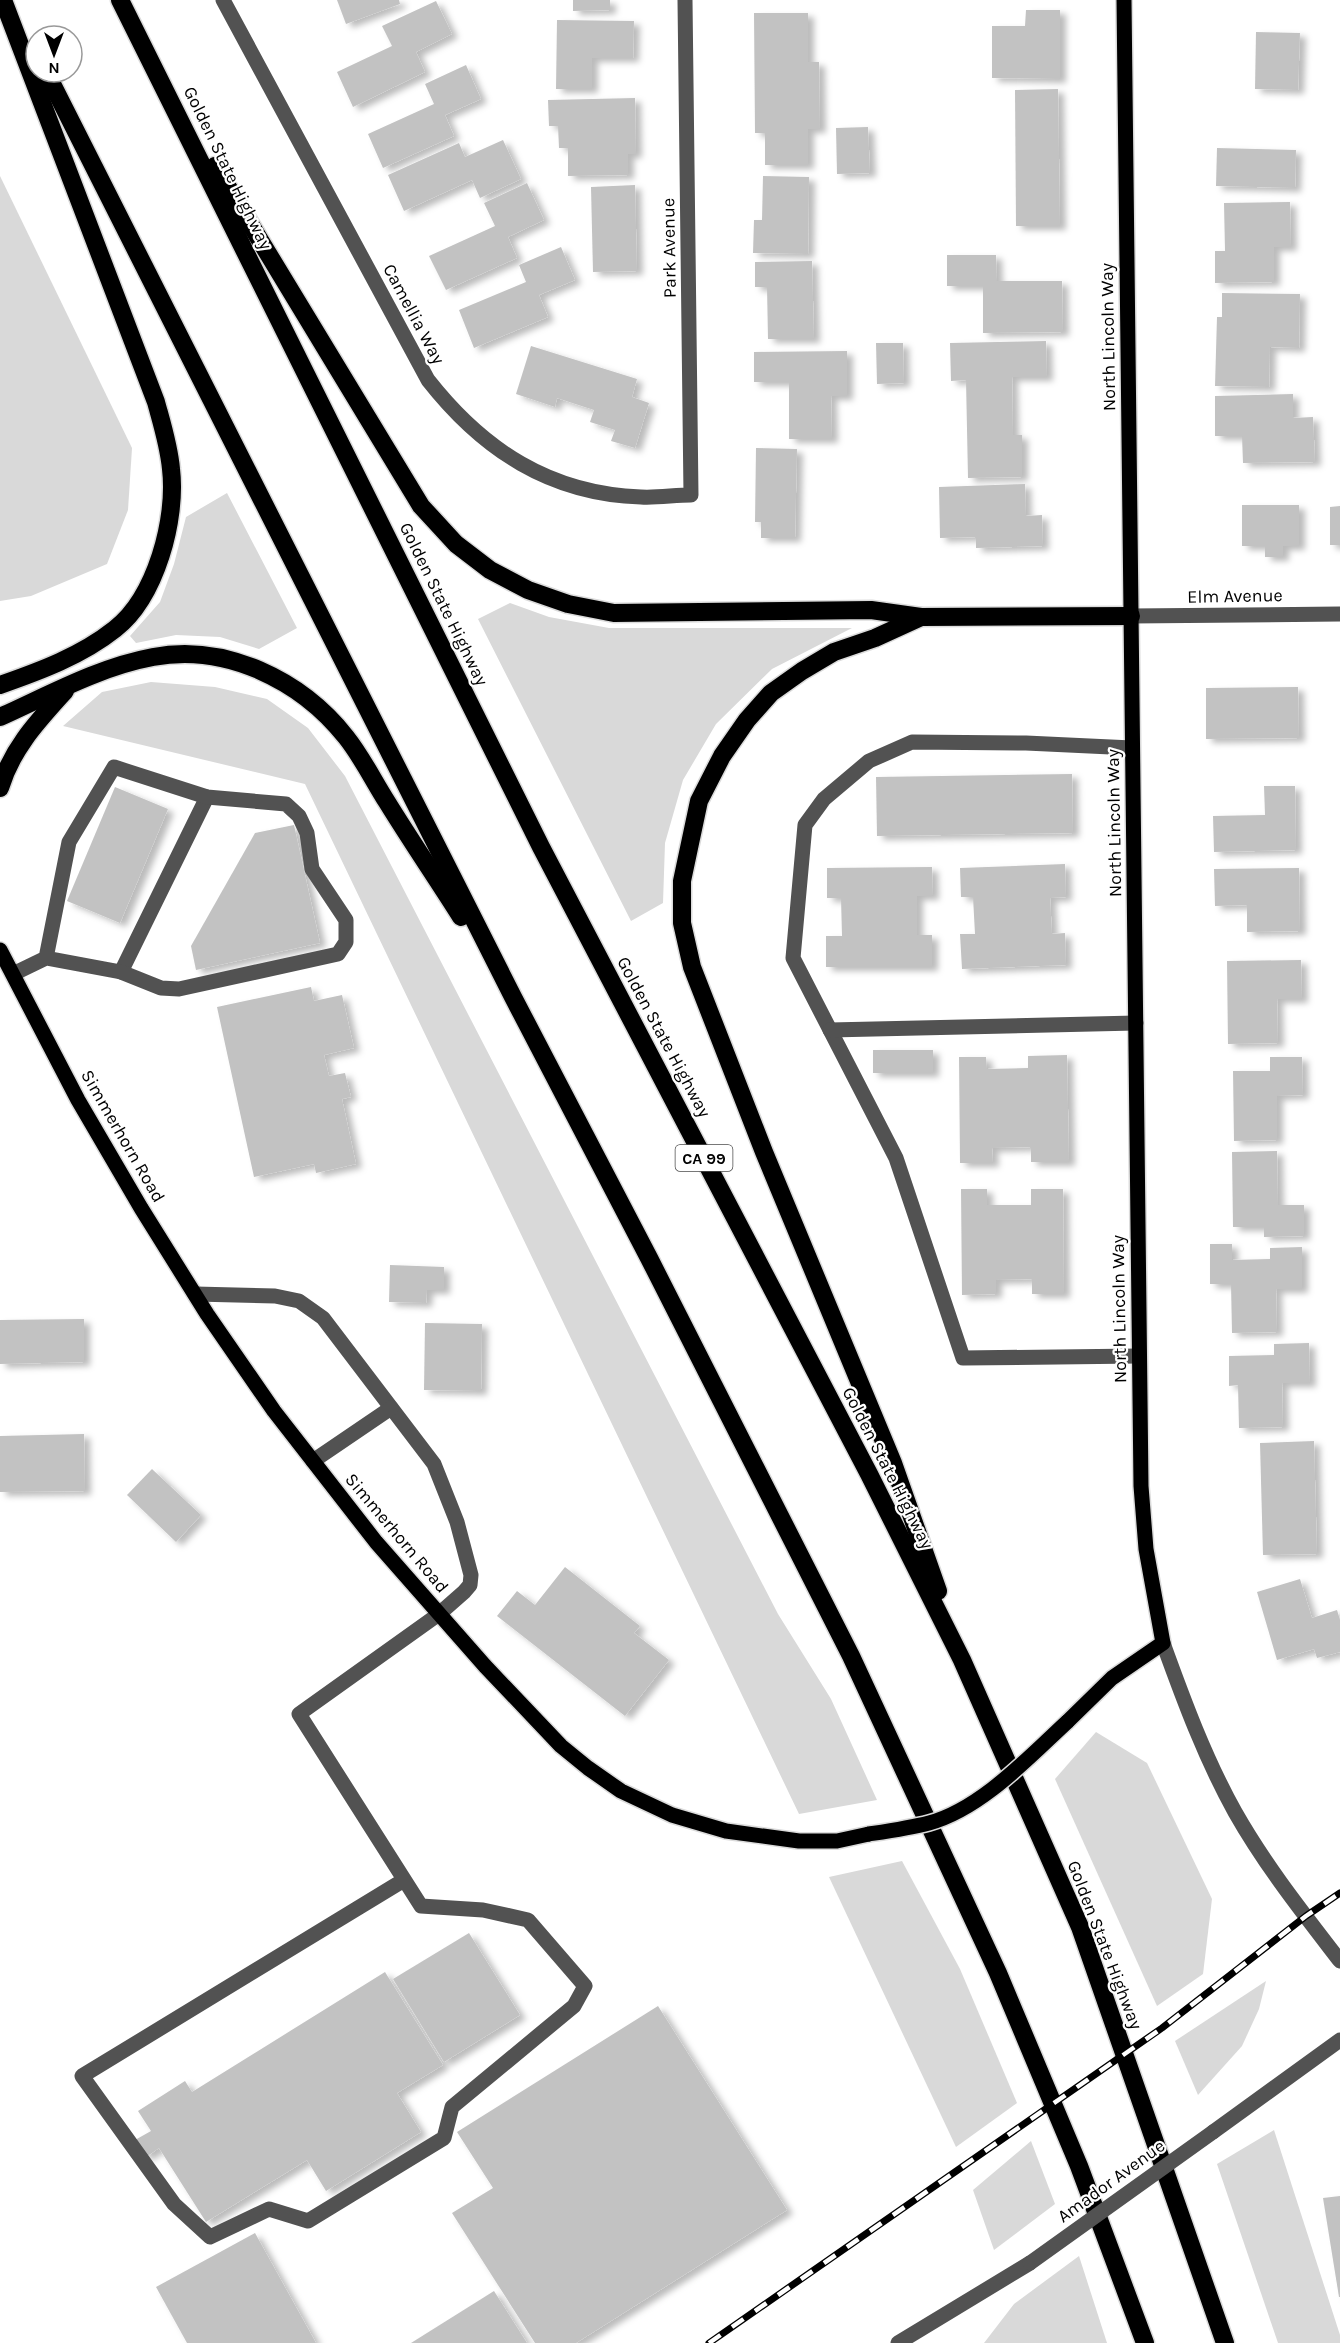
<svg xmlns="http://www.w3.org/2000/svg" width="1340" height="2343" viewBox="0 0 1340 2343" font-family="Karla,sans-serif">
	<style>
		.green { fill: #d9d9d9 }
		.building { fill: #c2c2c2; filter: url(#shadow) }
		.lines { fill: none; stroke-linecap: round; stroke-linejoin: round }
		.major-casing { stroke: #dbdbdb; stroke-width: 18 }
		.highway-casing { stroke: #dbdbdb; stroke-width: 21 }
		.minor { stroke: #525252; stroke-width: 15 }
		.major { stroke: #000; stroke-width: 15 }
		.highway { stroke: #000; stroke-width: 18 }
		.rail-casing { stroke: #000; stroke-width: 7 }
		.rail { stroke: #fff; stroke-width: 4.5; stroke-dasharray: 14; stroke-linecap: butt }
		.major-bridge-casing { stroke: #dbdbdb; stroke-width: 18; stroke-linecap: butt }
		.minor-bridge { stroke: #525252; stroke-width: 15 }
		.major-bridge { stroke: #000; stroke-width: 15 }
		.labels { text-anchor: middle; stroke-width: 4.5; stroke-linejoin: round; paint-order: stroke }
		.shield { fill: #fff; stroke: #4c4c4c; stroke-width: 1.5 }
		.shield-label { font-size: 16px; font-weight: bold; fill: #000 }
		.street-label { font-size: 18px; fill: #000; stroke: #fff }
	</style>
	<defs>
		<filter id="shadow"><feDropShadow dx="6" dy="4" stdDeviation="3" flood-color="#0004"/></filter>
	</defs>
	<rect width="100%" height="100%" fill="#fff"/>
	<!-- green -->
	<g class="green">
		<polygon points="0,176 132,448 128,510 107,564 31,596 0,601"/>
		<polygon points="227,493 297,628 259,649 220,637 176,635 136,643 130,636 160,602 174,564 186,517"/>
		<polygon points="510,603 549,617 609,628 852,628 772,669 716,724 683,780 665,843 663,903 631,921 478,619"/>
		<polygon points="151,682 215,687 267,699 308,728 345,776 778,1614 831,1699 877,1800 799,1814 305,784 63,726 102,692"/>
		<polygon points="1096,1732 1147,1763 1212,1899 1203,1974 1157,2006 1055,1779"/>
		<polygon points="902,1861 960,1969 1017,2103 956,2147 829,1877"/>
		<polygon points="1266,1981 1259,2009 1242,2046 1198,2095 1175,2041"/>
		<polygon points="1274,2130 1340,2335 1340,2343 1278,2343 1217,2164"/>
		<polygon points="1031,2141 1055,2204 994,2250 973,2190"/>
		<polygon points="1079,2256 1107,2343 984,2343 1014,2304"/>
	</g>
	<!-- building -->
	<g class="building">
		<polygon points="337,0 399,0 400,4 346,24"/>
		<polygon points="573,0 610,0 610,10 573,11"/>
		<polygon points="436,1 452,34 416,52 425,72 353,107 337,72 392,46 382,26"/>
		<polygon points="1026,10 1060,10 1060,79 992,78 992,26 1025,26"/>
		<polygon points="754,13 808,13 808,62 819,62 820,129 808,129 808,165 765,165 765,133 755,133"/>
		<polygon points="557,20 634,21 633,58 592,58 592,89 556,89"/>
		<polygon points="1256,32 1300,33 1298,90 1255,89"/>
		<polygon points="466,65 481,99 445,115 454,136 383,168 368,134 434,104 425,84"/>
		<polygon points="1058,89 1060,226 1016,226 1015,90"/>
		<polygon points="635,98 636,154 628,154 628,175 568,176 568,148 559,148 558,126 549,126 548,100"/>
		<polygon points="868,127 870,173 837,174 836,128"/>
		<polygon points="503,140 521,179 480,198 472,180 404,211 388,175 459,143 465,157"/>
		<polygon points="1217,148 1296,150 1295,188 1216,186"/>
		<polygon points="763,176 809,177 808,254 753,253 754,220 762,220"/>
		<polygon points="527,183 544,220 508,237 517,258 446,290 429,256 495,226 484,203"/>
		<polygon points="635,185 637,271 593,272 591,187"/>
		<polygon points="1290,202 1291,247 1274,247 1274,282 1215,283 1215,251 1225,251 1224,203"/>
		<polygon points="561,247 575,280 539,295 548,317 474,348 459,310 526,282 519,265"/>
		<polygon points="947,255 996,255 997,281 1062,281 1063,332 983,333 983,286 947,286"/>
		<polygon points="812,261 814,339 768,339 767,287 755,287 755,262"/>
		<polygon points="1222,293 1300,294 1299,348 1270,347 1269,387 1215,386 1217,317 1222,317"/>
		<polygon points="1046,341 1047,377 1012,377 1013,435 1022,435 1022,477 968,478 966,380 951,381 950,343"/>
		<polygon points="876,343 903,343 904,383 877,384"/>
		<polygon points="531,346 637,379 632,397 649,403 635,448 611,441 615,430 590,422 594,410 557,398 555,407 516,394"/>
		<polygon points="847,351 847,396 831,396 832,439 789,439 789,382 754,382 754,352"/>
		<polygon points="1293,394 1293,418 1313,417 1315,462 1243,463 1242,436 1215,436 1215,396"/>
		<polygon points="756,448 797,449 795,538 761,538 761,522 755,522"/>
		<polygon points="1025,484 1026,516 1042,515 1043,546 976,548 976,537 940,538 939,487"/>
		<polygon points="1242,505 1299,505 1299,546 1283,546 1283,557 1265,557 1265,546 1242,546"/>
		<polygon points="1340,506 1340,545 1330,545 1330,507"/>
		<polygon points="1298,687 1299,738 1206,739 1206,688"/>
		<polygon points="1072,774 1073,833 877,836 876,777"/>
		<polygon points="1264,786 1295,786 1296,850 1214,852 1213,816 1265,815"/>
		<polygon points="115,787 168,809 120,923 67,901"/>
		<polygon points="294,825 320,943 196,970 191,946 255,833"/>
		<polygon points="1065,864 1066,897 1050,898 1052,934 1065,933 1066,965 962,969 960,934 975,934 973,897 961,897 960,868"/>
		<polygon points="932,867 933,896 917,896 917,935 932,935 932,967 826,967 826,936 842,936 841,898 827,898 827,868"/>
		<polygon points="1299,868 1300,931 1247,932 1247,905 1215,906 1214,869"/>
		<polygon points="1301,960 1302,999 1277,999 1278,1043 1228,1044 1227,961"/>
		<polygon points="311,987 314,1001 342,995 354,1048 324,1055 329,1076 345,1073 351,1097 342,1099 356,1164 316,1173 314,1164 254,1177 217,1007"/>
		<rect x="873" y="1050" width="60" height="23"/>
		<polygon points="1067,1055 1069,1162 1031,1162 1031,1147 992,1148 993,1163 960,1163 959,1057 986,1057 987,1069 1028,1068 1028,1056"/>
		<polygon points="1270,1057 1302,1057 1303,1095 1277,1096 1277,1140 1234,1141 1233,1071 1270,1071"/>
		<polygon points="1277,1151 1278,1205 1304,1205 1304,1236 1264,1237 1264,1227 1233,1227 1232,1152"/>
		<polygon points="961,1189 987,1189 987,1205 1031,1205 1031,1189 1063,1189 1064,1294 1032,1294 1032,1279 996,1280 996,1294 962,1295"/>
		<polygon points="1210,1244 1232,1244 1232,1260 1270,1259 1270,1248 1302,1247 1302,1289 1276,1289 1277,1332 1232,1333 1231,1284 1210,1284"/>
		<polygon points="390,1265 444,1267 444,1290 427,1290 426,1303 389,1302"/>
		<polygon points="84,1319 84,1362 0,1364 0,1320"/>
		<polygon points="425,1323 482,1324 481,1391 424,1390"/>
		<polygon points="1309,1343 1310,1383 1282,1383 1283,1427 1239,1428 1238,1385 1229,1386 1229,1356 1274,1355 1274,1344"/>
		<polygon points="84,1434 85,1491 0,1492 0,1436"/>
		<polygon points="1314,1441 1317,1554 1263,1555 1260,1443"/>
		<polygon points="152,1469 201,1515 176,1542 127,1495"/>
		<polygon points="565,1567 640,1626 634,1633 669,1660 625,1716 497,1616 517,1591 535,1605"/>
		<polygon points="1300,1579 1312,1618 1337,1610 1340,1620 1340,1652 1317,1658 1314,1649 1277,1660 1257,1592"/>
		<polygon points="469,1933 520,2015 444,2062 393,1979"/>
		<polygon points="385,1972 443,2065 397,2093 421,2132 326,2191 307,2160 206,2222 159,2148 146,2157 135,2140 151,2131 138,2111 185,2081 192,2092"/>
		<polygon points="658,2006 787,2210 576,2343 535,2343 452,2213 493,2188 457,2132"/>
		<polygon points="1340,2196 1340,2297 1339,2297 1323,2198"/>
		<polygon points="255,2233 316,2343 187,2343 156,2287"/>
		<polygon points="494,2291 527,2343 411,2343"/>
	</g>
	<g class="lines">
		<defs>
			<g id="major">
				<polyline points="0,950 78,1100 141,1208 207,1314 274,1411 376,1542 485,1666 561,1746 588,1768 621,1791 672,1815 726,1831 799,1841 837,1841 869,1834"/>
				<polyline points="1067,1722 1112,1678 1163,1643 1146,1549 1141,1486 1124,0"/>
			</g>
			<g id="highway">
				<polyline points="120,0 541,847 869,1474 962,1660 1080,1927 1225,2343"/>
				<polyline points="46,72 513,997 649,1258 851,1656 998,1973 1079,2166 1145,2343"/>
				<polyline points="215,166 421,506 456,544 490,570 528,590 568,604 614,613 871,610 921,617 1131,616"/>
				<polyline points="921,617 875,638 834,652 802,671 771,693 747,720 722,756 699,801 682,881 682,923 692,967 764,1152 893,1463 938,1591"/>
				<path d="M0,685C40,671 81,656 115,629C156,597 177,519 171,469C169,446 162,424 156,402L3,0"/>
				<path d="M0,717C49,695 99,667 153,657C225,643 301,680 346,737C362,757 373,780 387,802C411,841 437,879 461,917"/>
				<path d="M0,788C12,748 38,721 65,691"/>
			</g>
		</defs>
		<!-- major casing -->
		<use href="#major" class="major-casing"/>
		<!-- highway casing -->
		<use href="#highway" class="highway-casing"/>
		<!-- minor -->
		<g class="minor">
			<path d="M223,0L428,380C483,450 550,494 641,497C657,498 675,495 691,495L685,0"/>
			<polyline points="1131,616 1340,614"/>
			<polyline points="1132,748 1026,743 912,742 869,761 824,799 805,825 793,958 896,1158 963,1358 1139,1356"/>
			<polyline points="121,972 207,797"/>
			<polyline points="13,974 46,958 121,972 161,988 179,989 338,954 346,942 346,920 312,869 307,833 299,816 286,804 207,797 114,767 69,842 46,958"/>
			<polyline points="830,1030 1136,1023"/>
			<polyline points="195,1294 275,1296 299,1301 323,1318 434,1464 457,1522 471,1575 470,1585 464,1592 439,1614 299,1714 421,1906 483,1910 528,1920 585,1986 574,2006 452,2107 444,2138 308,2221 269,2209 210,2237 174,2204 82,2076 404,1880"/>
			<polyline points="313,1461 391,1408"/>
			<path d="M1163,1643C1184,1701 1205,1758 1235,1812C1265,1865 1303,1913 1340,1961"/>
			<polyline points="1213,2132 1340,2040"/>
			<polyline points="898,2343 1030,2263"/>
		</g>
		<!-- major -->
		<use href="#major" class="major"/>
		<!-- highway -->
		<use href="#highway" class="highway"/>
		<defs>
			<polyline id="rail" points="709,2343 1162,2028 1306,1916 1340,1893"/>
		</defs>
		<!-- rail casing -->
		<use href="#rail" class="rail-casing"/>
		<!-- rail -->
		<use href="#rail" class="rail"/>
		<defs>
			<path id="major-bridge" d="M869,1834C889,1831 910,1828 929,1823C981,1809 1029,1757 1067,1722"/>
		</defs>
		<!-- major-bridge casing -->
		<use href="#major-bridge" class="major-bridge-casing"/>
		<!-- minor-bridge -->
		<polyline class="minor-bridge" points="1030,2263 1213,2132"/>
		<!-- major-bridge -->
		<use href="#major-bridge" class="major-bridge"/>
	</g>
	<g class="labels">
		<!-- shield labels -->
		<rect class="shield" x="675.5" y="1145" width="57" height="26" rx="4.5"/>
		<g class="shield-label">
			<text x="704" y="1164">CA 99</text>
		</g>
		<!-- street labels -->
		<g class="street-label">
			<text transform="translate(228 168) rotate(64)" y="6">Golden State Highway</text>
			<text transform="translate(669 248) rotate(-91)" y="6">Park Avenue</text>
			<text transform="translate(414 314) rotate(62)" y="6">Camellia Way</text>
			<text transform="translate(1108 337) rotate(-91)" y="6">North Lincoln Way</text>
			<text transform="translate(1235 596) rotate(-1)" y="6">Elm Avenue</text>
			<text transform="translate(444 604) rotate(64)" y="6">Golden State Highway</text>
			<text transform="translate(1114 823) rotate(-91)" y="6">North Lincoln Way</text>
			<text transform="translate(664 1037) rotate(62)" y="6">Golden State Highway</text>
			<text transform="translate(123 1136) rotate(60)" y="6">Simmerhorn Road</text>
			<text transform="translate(1119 1309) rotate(-91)" y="6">North Lincoln Way</text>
			<text transform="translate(888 1468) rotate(63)" y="6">Golden State Highway</text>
			<text transform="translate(397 1533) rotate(50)" y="6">Simmerhorn Road</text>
			<text transform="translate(1105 1945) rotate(69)" y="6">Golden State Highway</text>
			<text transform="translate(1111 2181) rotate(-36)" y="6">Amador Avenue</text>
		</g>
	</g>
	<!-- north arrow -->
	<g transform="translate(54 54) rotate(180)"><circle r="28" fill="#ffffff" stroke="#999999" stroke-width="1.5"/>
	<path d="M0-4.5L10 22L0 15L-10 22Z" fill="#000000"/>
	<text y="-9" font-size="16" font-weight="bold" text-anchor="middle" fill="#000000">N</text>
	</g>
</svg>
